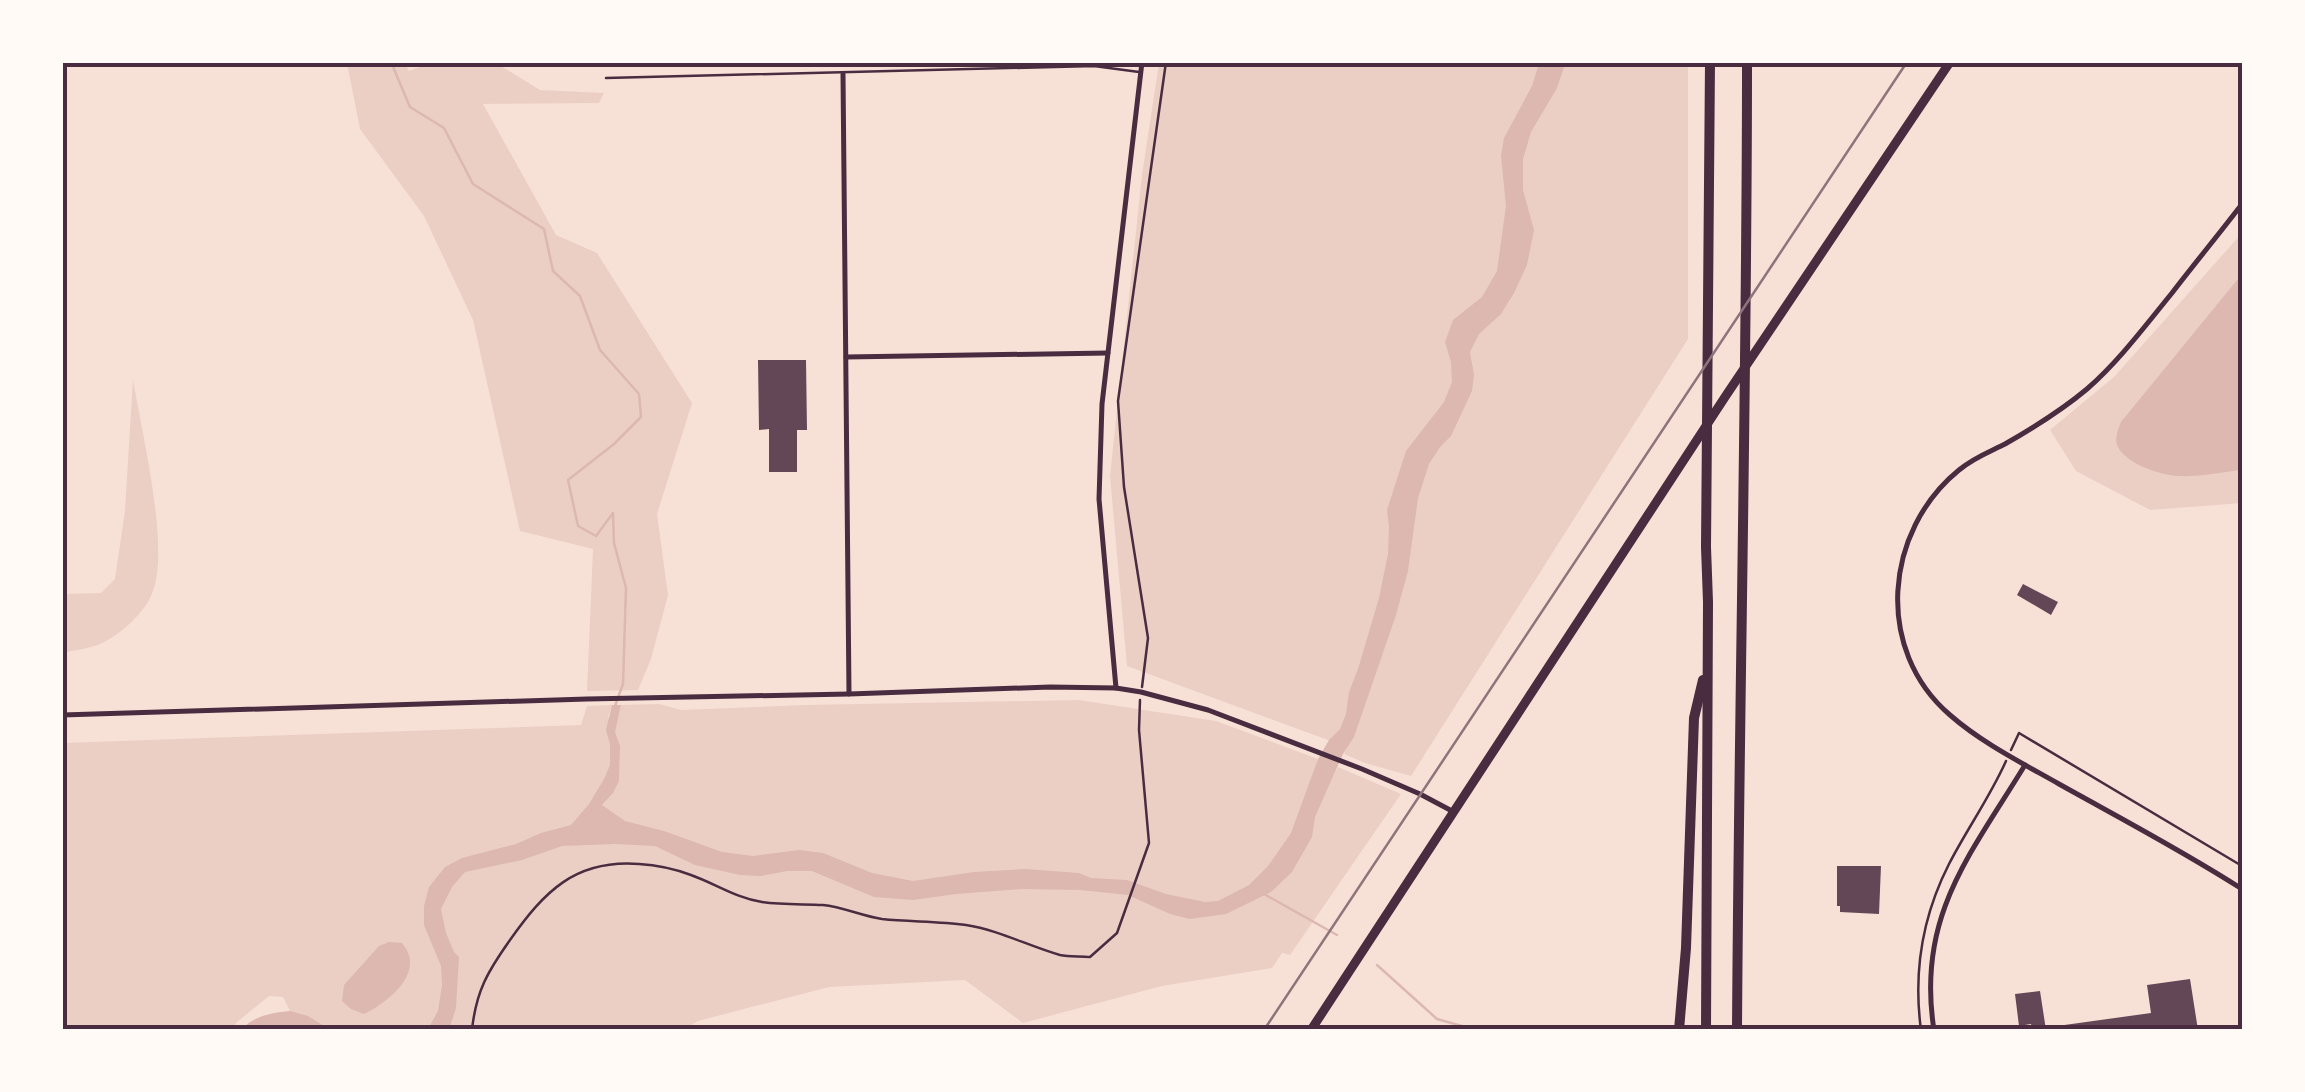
<svg xmlns="http://www.w3.org/2000/svg" width="2305" height="1092" viewBox="0 0 2305 1092" font-family="Commissioner,sans-serif">
	<style>
		.green { fill: #ebcfc5 }
		.water { fill: #dcb8b0 }
		.lines { fill: none; stroke-linecap: round; stroke-linejoin: round }
		.stream { stroke: #dcb8b0; stroke-width: 2.5 }
		.building { fill: #644757 }
		.path { stroke: #4a2c40; stroke-width: 2.5 }
		.service { stroke: #4a2c40; stroke-width: 2.5 }
		.minor { stroke: #4a2c40; stroke-width: 5 }
		.primary { stroke: #4a2c40; stroke-width: 9 }
		.motorway { stroke: #4a2c40; stroke-width: 10 }
		.rail { stroke: #8f747c; stroke-width: 2.5 }
		.neatline { fill: none; stroke: #4a2c40; stroke-width: 4 }
	</style>
	<rect width="100%" height="100%" fill="#f7e1d7"/>
	<!-- green -->
	<g class="green">
		<polygon points="347,63 405,63 409,71 430,63 496,63 540,90 604,93 599,103 483,104 556,235 597,253 692,403 657,514 668,595 651,659 638,690 587,691 593,549 520,531 473,320 424,216 360,129"/>
		<polygon points="1159,63 1688,63 1688,339 1411,776 1365,763 1344,754 1347,747 1127,666 1110,476 1142,175"/>
		<polygon points="2242,233 2242,503 2150,510 2076,471 2050,430 2114,377"/>
		<path d="M133,379C141,429 170,546 153,591C146,612 120,635 100,644C89,649 74,650 63,653V594L101,593L115,579L125,511Z"/>
		<polygon points="1079,700 1216,721 1318,759 1315,768 1333,776 1338,767 1401,794 1290,955 1282,953 1272,968 1162,986 1023,1023 965,980 829,987 698,1021 685,1029 266,1029 270,1025 287,1026 290,1011 283,997 269,996 237,1022 232,1029 63,1030 62,743 581,725 587,706 612,705 608,717 616,724 621,705 659,704 681,710 805,705"/>
	</g>
	<!-- water -->
	<g class="water">
		<polygon points="1539,63 1562,63 1564,67 1557,88 1531,132 1523,159 1523,190 1534,230 1527,265 1514,293 1501,314 1479,334 1470,352 1474,375 1472,391 1451,436 1440,447 1429,464 1418,498 1408,571 1396,615 1354,737 1343,754 1315,817 1312,837 1292,872 1271,892 1226,914 1190,919 1170,914 1128,895 1080,890 1023,889 956,894 913,900 874,897 812,871 787,871 761,876 740,875 695,865 655,846 615,844 562,846 522,860 465,872 452,887 441,909 446,933 454,952 459,957 456,1008 449,1030 428,1029 438,1011 442,985 441,966 424,925 424,906 429,887 445,867 462,858 516,844 541,833 571,825 589,804 604,779 610,765 610,744 606,730 612,705 621,705 615,732 620,746 619,781 613,793 602,805 625,821 664,831 722,852 753,856 799,850 823,853 872,873 913,881 974,872 1025,869 1079,873 1091,878 1127,880 1166,894 1205,902 1218,901 1249,885 1268,866 1291,833 1318,759 1329,740 1340,729 1346,714 1349,692 1358,669 1379,598 1388,554 1389,527 1387,510 1406,451 1444,402 1452,382 1451,362 1445,342 1453,320 1482,297 1497,271 1506,206 1501,156 1504,138 1532,86"/>
		<path d="M2242,274V470C2222,472 2200,477 2179,476C2160,475 2125,464 2117,445C2115,437 2118,429 2121,422Z"/>
		<path d="M389,942L402,943C427,972 388,1002 364,1014L351,1009L342,1001L344,985L379,946Z"/>
		<path d="M290,1011L308,1016L329,1029C320,1029 310,1030 301,1030C287,1028 279,1022 266,1029H242C255,1015 272,1013 290,1011Z"/>
	</g>
	<g class="lines">
		<!-- stream -->
		<g class="stream">
			<polyline points="391,62 410,107 444,128 473,184 544,229 553,271 580,296 600,350 639,394 641,417 614,444 568,480 578,526 596,536 613,513 614,543 626,588 623,684 615,706"/>
			<polyline points="1264,894 1337,935"/>
			<polyline points="1377,965 1437,1019 1476,1030"/>
		</g>
	</g>
	<!-- building -->
	<g class="building">
		<polygon points="758,360 806,360 807,430 797,430 797,472 769,472 769,429 759,430"/>
		<polygon points="2023,584 2058,602 2051,615 2017,595"/>
		<polygon points="1837,866 1881,866 1879,914 1840,912 1840,906 1837,906"/>
		<polygon points="2190,979 2198,1030 2050,1030 2050,1027 2151,1013 2147,985"/>
		<polygon points="2040,991 2046,1030 2032,1030 2031,1024 2019,1026 2015,994"/>
	</g>
	<g class="lines">
		<!-- path -->
		<g class="path">
			<polyline points="1142,687 1148,638 1124,487 1118,401 1166,62"/>
			<polyline points="2011,750 2019,733 2242,866"/>
			<path d="M472,1030C476,991 488,971 510,940C544,892 575,859 639,864C656,865 675,869 691,875C716,884 736,898 762,902C782,905 803,904 823,905C843,907 862,916 882,919C910,922 938,921 966,925C999,930 1028,946 1060,955C1069,957 1080,956 1090,957L1117,933L1149,843L1139,730L1140,700"/>
			<path d="M1921,1030C1913,971 1922,917 1949,864C1967,829 1990,797 2006,761"/>
		</g>
		<!-- service -->
		<polyline class="service" points="606,78 1094,66 1139,72"/>
		<!-- minor -->
		<g class="minor">
			<polyline points="843,74 849,694"/>
			<path d="M2242,204C2219,234 2195,263 2172,293C2145,326 2119,361 2087,389C2062,410 2033,428 2005,444C1989,452 1973,458 1959,470C1884,531 1874,650 1950,715C1982,743 2022,763 2059,784C2120,818 2183,851 2242,889"/>
			<polyline points="846,357 1108,353"/>
			<polyline points="1116,688 1099,499 1102,404 1142,62"/>
			<polyline points="62,715 587,699 849,694 1050,687 1116,688 1141,692 1208,710 1362,769 1420,794 1452,811"/>
			<path d="M1934,1030C1916,917 1970,855 2025,765"/>
		</g>
		<!-- primary -->
		<polyline class="primary" points="1311,1030 1725,397 1950,62"/>
		<!-- motorway -->
		<g class="motorway">
			<polyline points="1679,1030 1686,948 1694,718 1703,680"/>
			<polyline points="1706,1030 1708,602 1706,547 1710,62"/>
			<path d="M1737,1030C1739,707 1747,385 1747,62"/>
		</g>
		<!-- rail -->
		<polyline class="rail" points="1264,1030 1907,62"/>
	</g>
	<!-- border -->
	<rect width="2305" height="1092" fill="none" stroke="#fffaf5" stroke-width="130"/>
	<rect x="65" y="65" width="2175" height="962" class="neatline"/>
</svg>
